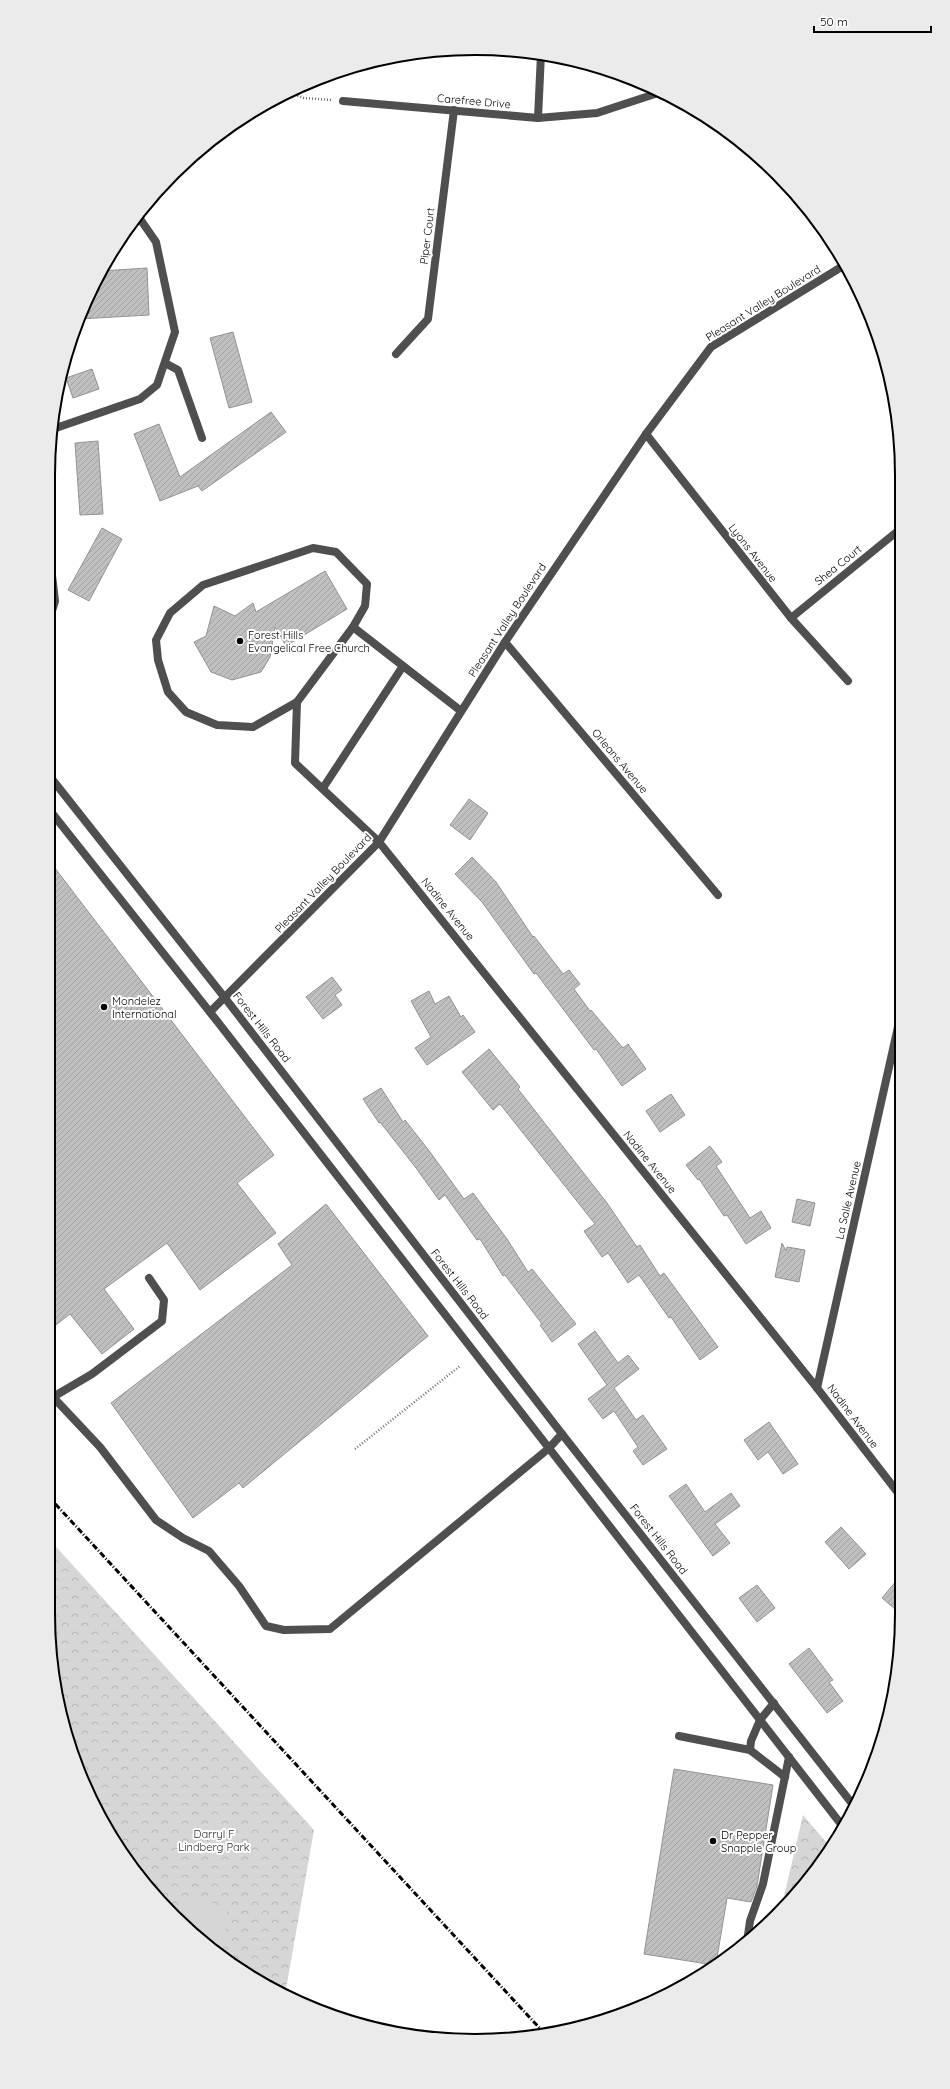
<svg xmlns="http://www.w3.org/2000/svg" width="950" height="2089" viewBox="0 0 950 2089" font-family="Quicksand,sans-serif">
	<style>
		.park { fill: url(#park-crowns) }
		.pitch { fill: #d6d6d6 }
		.building { fill: url(#building-hatch); stroke: #939393 }
		.lines { fill: none; stroke-linecap: round; stroke-linejoin: round }
		.path { stroke: #717171; stroke-width: 2.5; stroke-dasharray: 1 2; stroke-linecap: butt }
		.service { stroke: #4f4f4f; stroke-width: 8 }
		.minor { stroke: #4f4f4f; stroke-width: 8 }
		.tertiary { stroke: #4f4f4f; stroke-width: 8 }
		.rail { stroke: #000; stroke-width: 3; stroke-dasharray: 6 2 1 2; stroke-linecap: butt }
		.poi-dot { fill: #000; stroke: #fff; stroke-width: 1.5 }
		.labels { text-anchor: middle; stroke-width: 4; stroke-linejoin: round; paint-order: stroke }
		.street-label { font-size: 11px; fill: #000; stroke: #fff }
		.poi-label { font-size: 11px; fill: #000; stroke: #fff; text-anchor: start }
		.park-label { font-size: 11px; fill: #2d2d2d; stroke: #fff }
		.rim { fill: none; stroke: #000; stroke-width: 2 }
	</style>
	<defs>
		<pattern id="park-crowns" width="20" height="18" patternUnits="userSpaceOnUse"><rect width="20" height="18" fill="#d6d6d6"/><path d="M2 6a3 3 0 1 1 6 0M12 15a3 3 0 1 1 6 0" fill="none" stroke="#b6b6b6"/></pattern>
		<pattern id="building-hatch" width="6" height="6" patternUnits="userSpaceOnUse"><rect width="6" height="6" fill="#bfbfbf"/><path d="M-1 1l2-2M0 6l6-6M5 7l2-2" fill="none" stroke="#a2a2a2"/></pattern>
	</defs>
	<rect width="100%" height="100%" fill="#fff"/>
	<!-- park -->
	<g class="park">
		<path d="M48,1538L314,1830L285,1995C169,1942 83,1822 56,1698C54,1686 54,1674 53,1662C49,1620 48,1580 48,1538Z"/>
		<polygon points="803,1815 831,1848 814,1874 781,1909"/>
	</g>
	<!-- pitch -->
	<polygon class="pitch" points="204,1899 227,1911 223,1952 228,1961 215,1953 173,1913 181,1903"/>
	<!-- building -->
	<g class="building">
		<polygon points="147,268 149,315 79,319 101,271"/>
		<polygon points="233,332 252,402 229,408 210,338"/>
		<polygon points="92,369 99,389 73,398 66,378"/>
		<polygon points="271,412 286,432 202,491 198,486 160,501 134,434 159,424 180,477"/>
		<polygon points="98,441 103,514 80,515 75,443"/>
		<polygon points="102,528 122,539 89,601 68,590"/>
		<polygon points="325,571 347,609 286,646 275,627 270,657 261,672 232,680 211,672 194,642 206,636 214,606 235,616 253,603 256,612"/>
		<polygon points="469,799 488,813 470,840 450,825"/>
		<polygon points="472,857 496,882 533,937 534,936 563,974 569,970 580,984 574,989 590,1011 591,1010 623,1048 628,1044 646,1069 622,1086 596,1049 594,1050 536,973 534,974 482,902 455,874"/>
		<polygon points="48,859 274,1155 237,1183 276,1233 200,1290 167,1243 104,1289 134,1329 102,1354 70,1314 48,1331"/>
		<polygon points="332,977 342,990 335,995 342,1005 323,1019 306,997"/>
		<polygon points="429,991 435,1004 449,996 461,1017 463,1015 475,1032 427,1065 415,1048 431,1037 411,1001"/>
		<polygon points="489,1049 520,1087 518,1089 607,1203 637,1247 640,1245 660,1276 664,1273 718,1347 700,1360 671,1317 669,1318 639,1275 628,1283 608,1253 602,1257 584,1231 595,1224 500,1104 493,1110 462,1072"/>
		<polygon points="381,1088 403,1122 405,1120 430,1152 464,1199 473,1193 507,1239 528,1272 532,1269 576,1324 552,1342 540,1325 542,1324 505,1275 503,1276 480,1239 477,1240 445,1195 439,1200 416,1168 380,1122 379,1123 363,1099"/>
		<polygon points="671,1094 685,1115 660,1132 646,1111"/>
		<polygon points="710,1146 722,1162 716,1166 750,1218 761,1211 771,1228 746,1244 727,1215 724,1216 699,1179 698,1180 686,1165"/>
		<polygon points="797,1199 815,1203 810,1226 792,1222"/>
		<polygon points="326,1204 428,1336 243,1488 239,1483 193,1518 111,1403 292,1265 278,1244"/>
		<polygon points="782,1243 786,1251 787,1247 805,1250 799,1282 775,1277"/>
		<polygon points="595,1331 618,1363 628,1355 639,1369 614,1388 636,1420 643,1415 667,1449 643,1465 633,1451 638,1447 614,1411 603,1419 588,1399 607,1385 578,1344"/>
		<polygon points="769,1422 798,1464 783,1474 768,1452 758,1460 744,1440"/>
		<polygon points="686,1484 705,1512 731,1493 740,1506 715,1524 730,1543 713,1556 669,1496"/>
		<polygon points="841,1527 866,1554 849,1569 825,1542"/>
		<polygon points="902,1574 902,1615 882,1598"/>
		<polygon points="757,1585 775,1608 757,1622 739,1598"/>
		<polygon points="809,1648 833,1680 829,1682 843,1701 827,1713 789,1664"/>
		<polygon points="674,1769 773,1785 757,1886 751,1902 727,1898 716,1964 714,1965 644,1954"/>
	</g>
	<g class="lines">
		<!-- path -->
		<g class="path">
			<polyline points="286,92 304,98 332,100"/>
			<polyline points="355,1449 460,1366"/>
		</g>
		<!-- service -->
		<g class="service">
			<polygon points="313,548 336,552 367,584 365,606 353,627 297,702 253,727 217,725 186,712 168,692 158,660 156,640 170,613 203,585"/>
			<polyline points="353,627 461,711"/>
			<polyline points="297,702 295,763 379,842"/>
			<polyline points="323,788 403,666"/>
			<polyline points="48,1391 53,1397 92,1374 162,1321 164,1300 149,1278"/>
			<polyline points="53,1397 100,1447 156,1520 183,1538 209,1551 239,1586 266,1626 284,1630 330,1629 548,1449"/>
			<polyline points="760,1720 751,1741 750,1750 785,1777"/>
			<polyline points="679,1736 750,1750"/>
			<polyline points="747,1942 750,1921 763,1884 789,1757"/>
		</g>
		<!-- minor -->
		<g class="minor">
			<polyline points="343,101 538,118 597,113 658,93"/>
			<polyline points="538,118 541,54"/>
			<polyline points="396,354 428,319 454,110"/>
			<polyline points="165,363 178,370 202,438"/>
			<polyline points="53,429 140,399 157,385 175,332 156,242 138,216"/>
			<polyline points="646,434 791,618 848,681"/>
			<polyline points="791,618 899,530"/>
			<polyline points="48,624 55,601 48,541"/>
			<polyline points="505,642 718,895"/>
			<polyline points="379,842 817,1388 902,1498"/>
			<polyline points="210,1012 379,842 505,642 646,434 711,347 843,266"/>
			<polyline points="817,1388 900,1018"/>
		</g>
		<!-- tertiary -->
		<g class="tertiary">
			<polyline points="48,774 225,998 562,1434 854,1806"/>
			<polyline points="48,808 217,1021 844,1828"/>
			<polyline points="548,1449 562,1434"/>
			<polyline points="760,1720 774,1703"/>
		</g>
		<!-- rail -->
		<polyline class="rail" points="48,1496 545,2034"/>
	</g>
	<!-- markers -->
	<g class="poi-dot">
		<circle cx="240" cy="641" r="4"/>
		<circle cx="104" cy="1007" r="4"/>
		<circle cx="713" cy="1841" r="4"/>
	</g>
	<g class="labels">
		<!-- street labels -->
		<g class="street-label">
			<text transform="translate(474 101) rotate(5)" y="4">Carefree Drive</text>
			<text transform="translate(427 236) rotate(-83)" y="4">Piper Court</text>
			<text transform="translate(763 303) rotate(-32)" y="4">Pleasant Valley Boulevard</text>
			<text transform="translate(753 553) rotate(52)" y="4">Lyons Avenue</text>
			<text transform="translate(838 565) rotate(-39)" y="4">Shea Court</text>
			<text transform="translate(507 620) rotate(-57)" y="4">Pleasant Valley Boulevard</text>
			<text transform="translate(620 761) rotate(50)" y="4">Orleans Avenue</text>
			<text transform="translate(323 883) rotate(-46)" y="4">Pleasant Valley Boulevard</text>
			<text transform="translate(448 909) rotate(51)" y="4">Nadine Avenue</text>
			<text transform="translate(262 1027) rotate(52)" y="4">Forest Hills Road</text>
			<text transform="translate(650 1162) rotate(51)" y="4">Nadine Avenue</text>
			<text transform="translate(848 1200) rotate(-77)" y="4">La Salle Avenue</text>
			<text transform="translate(460 1284) rotate(52)" y="4">Forest Hills Road</text>
			<text transform="translate(853 1416) rotate(53)" y="4">Nadine Avenue</text>
			<text transform="translate(659 1539) rotate(52)" y="4">Forest Hills Road</text>
		</g>
		<!-- poi labels -->
		<g class="poi-label">
			<text x="248" y="639">Forest Hills<tspan x="248" dy="13">Evangelical Free Church</tspan></text>
			<text x="112" y="1005">Mondelez<tspan x="112" dy="13">International</tspan></text>
			<text x="721" y="1839">Dr Pepper<tspan x="721" dy="13">Snapple Group</tspan></text>
		</g>
		<!-- park labels -->
		<g class="park-label">
			<text x="214" y="1838">Darryl F<tspan x="214" dy="13">Lindberg Park</tspan></text>
		</g>
	</g>
	<!-- crop -->
	<path d="M0 0H950V2089H0ZM475 55H475A420 420 0 0 1 895 475V1614A420 420 0 0 1 475 2034H475A420 420 0 0 1 55 1614V475A420 420 0 0 1 475 55Z" fill="#ebebeb" fill-rule="evenodd"/>
	<path class="rim" d="M475 55H475A420 420 0 0 1 895 475V1614A420 420 0 0 1 475 2034H475A420 420 0 0 1 55 1614V475A420 420 0 0 1 475 55Z"/>
	<!-- scale -->
	<path d="M814 26v6h117v-6" fill="none" stroke="#000000" stroke-width="2"/>
	<text x="820" y="26" font-size="12" fill="#000000" stroke="#ffffff" stroke-width="3" paint-order="stroke">50 m</text>
</svg>
